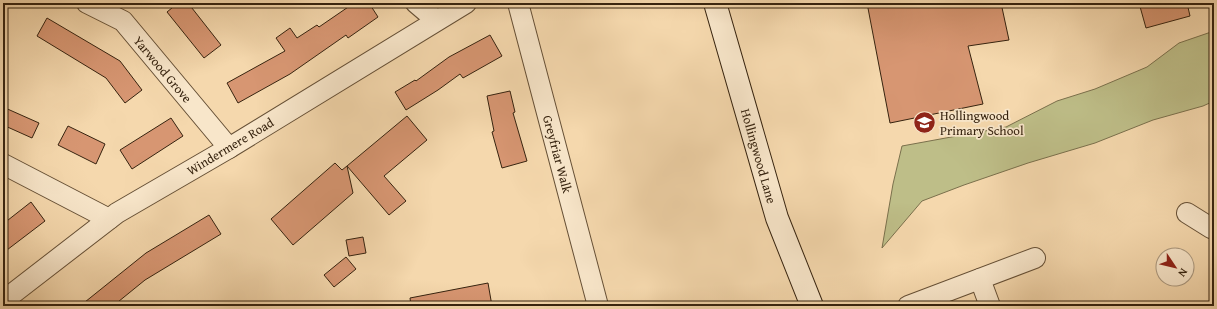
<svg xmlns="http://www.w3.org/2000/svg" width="1217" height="309" viewBox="0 0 1217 309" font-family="'Gentium Book Plus',serif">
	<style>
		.green { fill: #bebe88; stroke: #7a704c }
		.building { fill: #d79672; stroke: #36230f }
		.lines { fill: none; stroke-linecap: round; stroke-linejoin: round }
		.street-casing { stroke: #665036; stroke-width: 22 }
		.secondary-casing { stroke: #36230f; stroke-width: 24 }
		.street { stroke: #f8e6ca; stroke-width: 20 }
		.secondary { stroke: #f8e6ca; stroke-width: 22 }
		.labels { text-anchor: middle; stroke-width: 3.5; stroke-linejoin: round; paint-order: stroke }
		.street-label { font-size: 13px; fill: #36230f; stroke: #f8e6ca }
		.poi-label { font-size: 13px; fill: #36230f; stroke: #f8e6ca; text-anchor: start }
	</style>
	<rect width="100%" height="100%" fill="#f5d8ad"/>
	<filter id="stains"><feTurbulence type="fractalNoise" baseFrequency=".005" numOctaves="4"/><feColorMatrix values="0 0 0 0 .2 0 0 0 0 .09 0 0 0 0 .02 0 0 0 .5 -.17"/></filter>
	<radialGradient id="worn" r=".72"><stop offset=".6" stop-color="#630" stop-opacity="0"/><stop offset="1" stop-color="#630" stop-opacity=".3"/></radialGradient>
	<!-- green -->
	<polygon class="green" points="1214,31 1214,101 1203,106 1153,120 1095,143 1028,163 964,185 922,201 882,248 893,184 902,146 1006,127 1057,101 1095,89 1147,67 1179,43"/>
	<!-- building -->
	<g class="building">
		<polygon points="178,3 188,3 221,45 204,58 167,12"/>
		<polygon points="354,3 369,3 378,17 348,38 346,35 290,74 238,103 227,83 285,51 276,38 290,28 297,38 317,25 319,27"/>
		<polygon points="867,3 1001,3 1009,40 968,46 983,104 890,123"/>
		<polygon points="1139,3 1187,3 1190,16 1146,28"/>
		<polygon points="47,18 120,61 142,90 125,103 106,78 37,36"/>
		<polygon points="490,35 502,56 463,78 460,74 438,90 406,110 395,92 415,80 416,81 449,57"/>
		<polygon points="510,91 515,112 513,113 527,161 502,168 492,132 494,131 487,96"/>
		<polygon points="3,107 39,123 32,138 3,125"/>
		<polygon points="407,116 427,140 384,176 406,201 389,215 347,166"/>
		<polygon points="171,118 183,136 132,169 120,150"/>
		<polygon points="68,126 105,144 96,164 58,145"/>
		<polygon points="335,163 342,170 347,166 353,193 293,245 271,219"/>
		<polygon points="31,202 45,221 3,253 3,224"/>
		<polygon points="209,215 221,234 145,280 113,306 80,306 146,253"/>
		<polygon points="363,237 366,253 349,256 346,240"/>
		<polygon points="346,257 356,269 334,287 324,275"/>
		<polygon points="488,283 492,306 411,306 410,298"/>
	</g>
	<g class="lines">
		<defs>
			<g id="street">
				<polyline points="87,3 123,21 229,148"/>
				<polyline points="416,3 436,20"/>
				<polyline points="518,3 598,306"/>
				<polyline points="3,164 109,219"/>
				<polyline points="1187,213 1211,228 1214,226"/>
				<polyline points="980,279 990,306"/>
				<polyline points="3,301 117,213 229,148 466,3"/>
				<polyline points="908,306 1035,258"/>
			</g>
			<polyline id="secondary" points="715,3 777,218 812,306"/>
		</defs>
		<!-- street casing -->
		<use href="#street" class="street-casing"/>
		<!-- secondary casing -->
		<use href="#secondary" class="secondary-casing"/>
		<!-- street -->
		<use href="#street" class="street"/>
		<!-- secondary -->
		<use href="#secondary" class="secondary"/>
	</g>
	<!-- icons -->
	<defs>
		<symbol id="school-disc" viewBox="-11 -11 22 22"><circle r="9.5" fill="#8f2418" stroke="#f8e6ca"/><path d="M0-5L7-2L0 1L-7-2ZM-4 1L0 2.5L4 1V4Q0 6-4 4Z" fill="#fff"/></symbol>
	</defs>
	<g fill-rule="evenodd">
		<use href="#school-disc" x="912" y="110" width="25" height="25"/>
	</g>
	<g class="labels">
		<!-- street labels -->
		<g class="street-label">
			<text transform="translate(163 69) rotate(50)" y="5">Yarwood Grove</text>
			<text transform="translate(230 146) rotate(-31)" y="5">Windermere Road</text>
			<text transform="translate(558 154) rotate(75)" y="5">Greyfriar Walk</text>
			<text transform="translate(759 156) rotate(74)" y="5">Hollingwood Lane</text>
		</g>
		<!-- poi labels -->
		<g class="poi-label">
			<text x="940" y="120">Hollingwood<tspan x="940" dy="15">Primary School</tspan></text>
		</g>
	</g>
	<!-- margin -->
	<rect width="1217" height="309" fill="none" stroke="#f5d8ad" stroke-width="16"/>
	<rect x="4" y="4" width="1209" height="301" fill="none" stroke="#36230f" stroke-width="2"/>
	<rect x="8" y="8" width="1201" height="293" fill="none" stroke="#36230f"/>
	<!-- north arrow -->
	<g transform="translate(1175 267) rotate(125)"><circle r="19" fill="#f8e6ca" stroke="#aa987f"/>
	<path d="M0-3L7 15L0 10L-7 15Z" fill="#8f2418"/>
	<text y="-6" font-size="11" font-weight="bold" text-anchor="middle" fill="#36230f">N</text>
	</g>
	<rect width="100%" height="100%" filter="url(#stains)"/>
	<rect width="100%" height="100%" fill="url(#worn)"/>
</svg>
